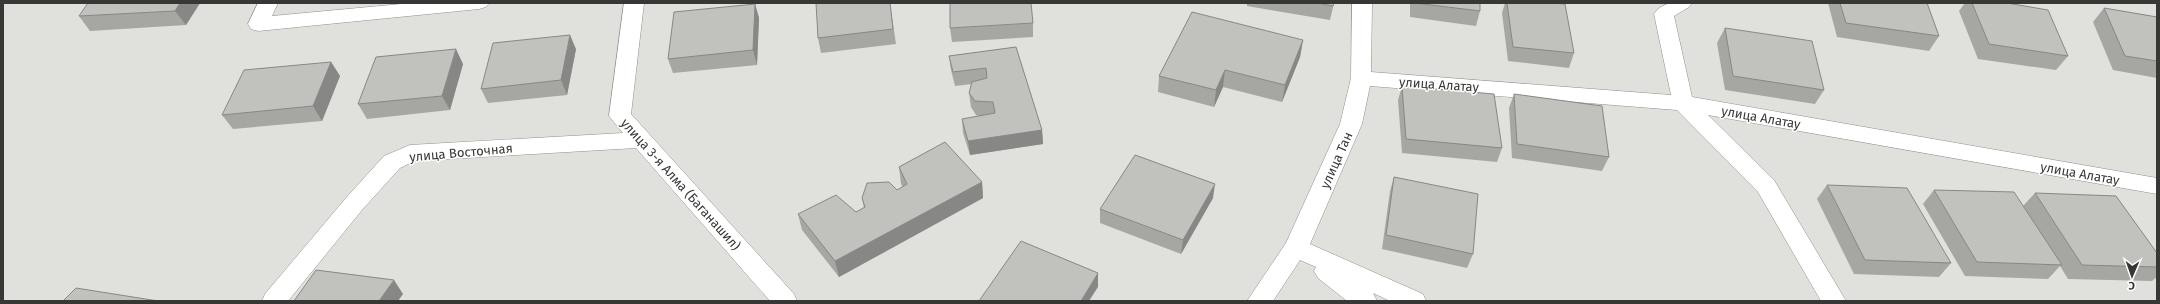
<svg xmlns="http://www.w3.org/2000/svg" width="2160" height="304" viewBox="0 0 2160 304" font-family="'Fira Sans',sans-serif">
	<style>
		.lines { fill: none; stroke-linecap: round; stroke-linejoin: round }
		.minor-casing { stroke: #8f908c; stroke-width: 1 }
		.minor { fill: #fff; fill-rule: evenodd }
		.wall { fill: #a6a7a3 }
		.shaded-wall { fill: #878885 }
		.building { fill: #c1c2be; stroke: #878885 }
		.labels { text-anchor: middle; stroke-width: 3; stroke-linejoin: round; paint-order: stroke }
		.street-label { font-size: 13px; fill: #373836; stroke: #fff }
	</style>
	<rect width="100%" height="100%" fill="#e0e1dc"/>
	<g class="lines">
		<defs>
			<g id="minor">
				<polygon points="258,3 278,3 272,16 412,3 489,3 486,7 479,9 258,31 251,29 248,24"/>
				<polygon points="624,3 644,3 631,114 794,294 797,301 770,301 636,148 414,161 400,168 362,210 288,301 262,301 265,294 346,198 384,156 410,145 623,133 609,116"/>
				<path d="M1352,3H1372L1371,72L1671,95L1654,14C1663,0 1678,3 1692,3L1689,7L1674,16L1692,97L2157,178V194L1708,115L1774,180L1846,301H1821L1758,192L1677,110L1370,86L1362,124L1310,244L1423,294L1426,301H1390L1373,293L1377,301H1347L1318,278L1314,271L1316,267L1300,260L1273,301H1247L1286,243L1340,124L1351,78Z"/>
			</g>
		</defs>
		<!-- minor casing -->
		<use href="#minor" class="minor-casing"/>
		<!-- minor -->
		<use href="#minor" class="minor"/>
	</g>
	<!-- wall -->
	<g class="wall">
		<polygon points="200,3 186,25 90,31 79,16"/>
		<polygon points="890,3 896,44 821,53 818,38"/>
		<polygon points="1247,3 1334,3 1330,20 1247,6"/>
		<polygon points="1410,3 1480,3 1480,11 1476,26 1410,17"/>
		<polygon points="1505,3 1553,3 1574,53 1569,68 1508,61 1502,13"/>
		<polygon points="1828,3 1927,3 1939,36 1929,51 1837,37"/>
		<polygon points="1965,3 2007,3 2068,56 2056,70 1978,59 1959,11"/>
		<polygon points="755,4 759,18 757,65 673,73 668,59"/>
		<polygon points="2104,8 2157,17 2157,78 2113,70 2093,22"/>
		<polygon points="1033,23 1033,37 952,42 950,28"/>
		<polygon points="1725,28 1824,90 1815,104 1725,90 1717,43"/>
		<polygon points="1303,40 1300,57 1282,102 1223,87 1214,107 1158,92 1159,76"/>
		<polygon points="1016,47 1042,130 1043,144 970,155 963,133 962,119 979,116 976,115 971,107 969,93 972,84 955,86 951,70 949,56"/>
		<polygon points="576,49 567,95 488,103 481,89"/>
		<polygon points="331,62 340,76 322,121 233,129 222,115"/>
		<polygon points="463,64 450,110 367,119 358,104"/>
		<polygon points="1402,86 1502,148 1497,162 1402,153 1398,100"/>
		<polygon points="1514,94 1609,157 1602,171 1512,158 1509,108"/>
		<polygon points="899,167 982,182 983,198 839,277 802,230 798,214 856,212 864,208 862,198 897,190 903,187 901,184"/>
		<polygon points="1394,177 1473,254 1467,268 1382,249 1390,191"/>
		<polygon points="1827,185 1951,263 1939,277 1854,274 1817,199"/>
		<polygon points="1934,190 2023,206 2035,193 2157,253 2157,277 2152,281 2068,279 2060,266 2048,279 1965,276 1923,204"/>
		<polygon points="1213,198 1181,254 1100,223 1100,209"/>
	</g>
	<!-- shaded-wall -->
	<g class="shaded-wall">
		<polygon points="180,3 200,3 186,25 175,11"/>
		<polygon points="755,4 759,18 757,65 753,50"/>
		<polygon points="570,35 576,49 567,95 561,80"/>
		<polygon points="1303,40 1300,57 1282,102 1285,85"/>
		<polygon points="456,49 463,64 450,110 442,96"/>
		<polygon points="331,62 340,76 322,121 313,106"/>
		<polygon points="1225,70 1223,87 1214,107 1216,90"/>
		<polygon points="1042,130 1043,144 970,155 968,141"/>
		<polygon points="982,182 983,198 839,277 835,261"/>
		<polygon points="1215,184 1213,198 1181,254 1183,240"/>
		<polygon points="1098,273 1098,287 1089,301 1081,301"/>
		<polygon points="394,280 403,294 398,301 379,301"/>
	</g>
	<!-- building -->
	<g class="building">
		<polygon points="88,3 180,3 175,11 79,16"/>
		<polygon points="816,3 890,3 893,29 818,38"/>
		<polygon points="950,3 1031,3 1033,23 950,28"/>
		<polygon points="1318,3 1334,3 1333,6"/>
		<polygon points="1415,3 1480,3 1480,11"/>
		<polygon points="1507,3 1553,3 1565,4 1574,53 1513,47"/>
		<polygon points="1840,3 1927,3 1939,36 1846,23"/>
		<polygon points="1972,3 2007,3 2048,10 2068,56 1989,44"/>
		<polygon points="755,4 753,50 668,59 674,12"/>
		<polygon points="2104,8 2157,17 2157,61 2125,56"/>
		<polygon points="1192,12 1303,40 1285,85 1225,70 1216,90 1159,76"/>
		<polygon points="1725,28 1812,41 1824,90 1733,76"/>
		<polygon points="570,35 561,80 481,89 493,43"/>
		<polygon points="1016,47 1042,130 968,141 962,119 995,113 993,102 975,101 969,93 972,82 987,78 986,68 953,72 949,56"/>
		<polygon points="456,49 442,96 358,104 376,57"/>
		<polygon points="331,62 313,106 222,115 244,70"/>
		<polygon points="1402,86 1494,94 1502,148 1406,139"/>
		<polygon points="1514,94 1602,106 1609,157 1517,144"/>
		<polygon points="945,142 982,182 835,261 798,214 836,195 856,212 865,207 862,198 867,183 889,182 897,190 907,184 899,167"/>
		<polygon points="1135,155 1215,184 1183,240 1100,209"/>
		<polygon points="1394,177 1478,194 1473,254 1386,235"/>
		<polygon points="1827,185 1907,188 1951,263 1865,260"/>
		<polygon points="1934,190 2014,192 2062,265 1977,262"/>
		<polygon points="2035,193 2116,196 2157,253 2157,267 2082,265"/>
		<polygon points="1021,241 1098,273 1081,301 979,301"/>
		<polygon points="316,270 394,280 379,301 294,301"/>
		<polygon points="76,288 158,301 63,301"/>
	</g>
	<g class="labels">
		<!-- street labels -->
		<g class="street-label">
			<text transform="translate(1439 84) rotate(4)" y="5">улица Алатау</text>
			<text transform="translate(1761 117) rotate(10)" y="5">улица Алатау</text>
			<text transform="translate(461 152) rotate(-5)" y="5">улица Восточная</text>
			<text transform="translate(1336 160) rotate(-66)" y="5">улица Тан</text>
			<text transform="translate(2080 173) rotate(10)" y="5">улица Алатау</text>
			<text transform="translate(681 184) rotate(48)" y="5">улица 3-я Алма (Баганашил)</text>
		</g>
	</g>
	<!-- border -->
	<rect width="2160" height="304" fill="none" stroke="#373836" stroke-width="8"/>
	<!-- north arrow -->
	<g transform="translate(2132 276) rotate(182)" stroke="#ffffff" stroke-width="3" paint-order="stroke">
	<path d="M0-3L7 15L0 10L-7 15Z" fill="#373836"/>
	<text y="-6" font-size="11" font-weight="bold" text-anchor="middle" fill="#373836">С</text>
	</g>
</svg>
